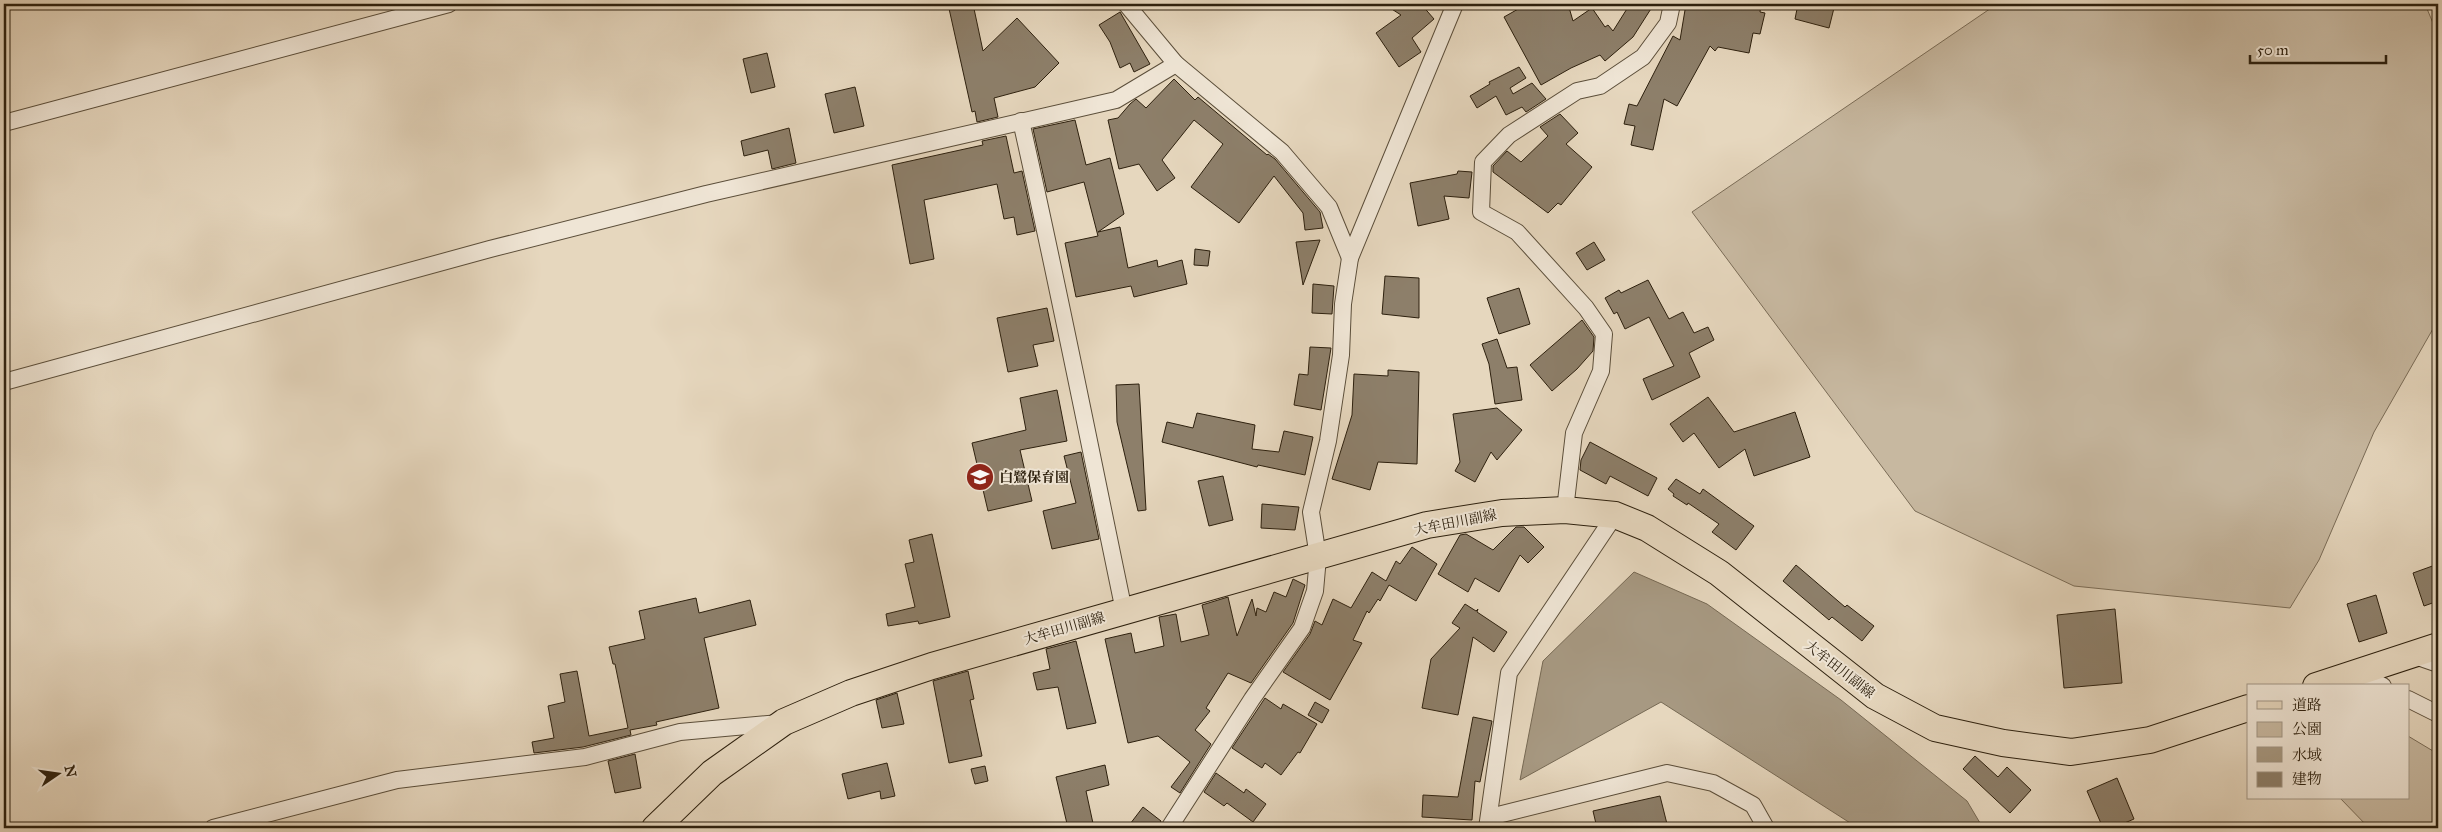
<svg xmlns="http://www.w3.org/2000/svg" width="2442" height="832" viewBox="0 0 2442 832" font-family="'IM FELL Great Primer','Noto Serif JP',serif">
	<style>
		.green { fill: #c7b8a0; stroke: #7a6c57 }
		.water { fill: #a79982; stroke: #766954 }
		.building { fill: #8d7f6a; stroke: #2d200e }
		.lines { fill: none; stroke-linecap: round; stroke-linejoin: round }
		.minor-casing { stroke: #5b4e3a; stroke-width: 18 }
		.primary-casing { stroke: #2d200e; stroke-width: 28 }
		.minor { stroke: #efe5d5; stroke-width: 16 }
		.primary { stroke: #e6d7be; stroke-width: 26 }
		.labels { text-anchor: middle; stroke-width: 4; stroke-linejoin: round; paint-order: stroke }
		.poi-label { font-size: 14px; font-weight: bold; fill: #2d200e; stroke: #efe5d5; text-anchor: start }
		.street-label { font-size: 14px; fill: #2d200e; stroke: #efe5d5 }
	</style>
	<rect width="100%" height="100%" fill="#e6d7be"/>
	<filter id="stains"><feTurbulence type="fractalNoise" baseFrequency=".004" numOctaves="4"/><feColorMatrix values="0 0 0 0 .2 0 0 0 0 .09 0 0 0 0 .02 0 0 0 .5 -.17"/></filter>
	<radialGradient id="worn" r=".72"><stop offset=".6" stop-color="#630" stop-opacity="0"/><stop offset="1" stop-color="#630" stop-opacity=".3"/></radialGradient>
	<!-- green -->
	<g class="green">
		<polygon points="1997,4 2425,4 2438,35 2438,320 2374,432 2319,560 2290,608 2074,586 1915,511 1692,212"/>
		<polygon points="2408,736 2438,754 2438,828 2369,828 2340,798 2408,798"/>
	</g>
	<!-- water -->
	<polygon class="water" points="1634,572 1707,604 1841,700 1967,801 1983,828 1858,828 1661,702 1520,780 1543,661"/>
	<!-- building -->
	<g class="building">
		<polygon points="948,4 973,4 983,51 1017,18 1059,63 1035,87 994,98 998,117 977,122 975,111 972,112"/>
		<polygon points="1384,4 1421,4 1434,19 1412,38 1421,52 1399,67 1376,33 1401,15"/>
		<polygon points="1527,4 1568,4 1573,21 1592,8 1605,27 1608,25 1613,31 1630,4 1654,4 1633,37 1605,61 1600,55 1571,68 1541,85 1504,17"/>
		<polygon points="1686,4 1761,4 1760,12 1765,13 1760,34 1753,33 1749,53 1718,47 1715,51 1710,46 1677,106 1664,99 1653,150 1631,145 1635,126 1624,124 1629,104 1637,106 1673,36 1680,40"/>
		<polygon points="1798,4 1835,4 1829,28 1795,19"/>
		<polygon points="1120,12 1150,64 1134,72 1130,63 1120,68 1110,42 1099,25"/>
		<polygon points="767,53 775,87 751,93 743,59"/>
		<polygon points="1519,67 1526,78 1510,88 1513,94 1532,83 1546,99 1526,112 1522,107 1506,115 1496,96 1477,108 1470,96 1490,84 1489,82"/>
		<polygon points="1174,79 1195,100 1198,97 1267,155 1268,154 1275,159 1320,212 1323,228 1305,230 1303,213 1274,176 1239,223 1191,187 1223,144 1194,120 1162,160 1175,178 1157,191 1139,164 1119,169 1108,120 1118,118 1130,104 1136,99 1146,108"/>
		<polygon points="855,87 864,126 834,133 825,94"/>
		<polygon points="1560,114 1578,133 1566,144 1592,167 1561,205 1558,203 1548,213 1493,172 1493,166 1507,151 1521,162 1548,136 1540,127"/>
		<polygon points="1075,120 1086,165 1110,158 1124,214 1098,232 1120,227 1128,268 1157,260 1158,267 1182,260 1187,284 1134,297 1131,286 1076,297 1065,243 1098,236 1084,182 1047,192 1033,129"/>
		<polygon points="789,128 796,163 772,169 768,150 744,156 741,141"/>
		<polygon points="1006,136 1014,173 1022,171 1035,231 1017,235 1014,217 1004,219 997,184 924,200 934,259 910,264 892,165 983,145 982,141"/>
		<polygon points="1458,171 1472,172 1469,198 1444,196 1449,219 1418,226 1410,183 1457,174"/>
		<polygon points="1320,240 1303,285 1296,242"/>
		<polygon points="1594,242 1605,260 1587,270 1576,253"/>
		<polygon points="1195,249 1210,251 1208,266 1194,265"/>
		<polygon points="1385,276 1419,278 1419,318 1382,314"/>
		<polygon points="1648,280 1669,319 1683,312 1694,333 1708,327 1714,340 1689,353 1700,377 1652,400 1643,379 1674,366 1649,317 1625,329 1617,312 1614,314 1605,298 1619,290 1621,293"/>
		<polygon points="1313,284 1334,286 1332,314 1312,313"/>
		<polygon points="1519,288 1530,324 1499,334 1487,298"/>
		<polygon points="1047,308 1054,341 1033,345 1038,366 1008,372 997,318"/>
		<polygon points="1582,320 1594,337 1593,351 1577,369 1552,391 1530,365"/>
		<polygon points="1497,339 1507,368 1517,367 1522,400 1495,404 1489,364 1482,344"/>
		<polygon points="1310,347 1331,348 1321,410 1294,405 1299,374 1308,375"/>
		<polygon points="1388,370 1419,372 1417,464 1378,462 1370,490 1332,479 1352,415 1354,374 1388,376"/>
		<polygon points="1139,384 1146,510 1138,511 1117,422 1116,385"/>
		<polygon points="1057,390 1067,441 1020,450 1032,501 988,511 972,443 1026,430 1020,398"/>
		<polygon points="1708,397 1734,432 1795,412 1810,457 1754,476 1745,449 1719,468 1694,433 1683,442 1670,424"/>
		<polygon points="1497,408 1522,430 1497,460 1491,452 1475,482 1455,471 1460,462 1453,414"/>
		<polygon points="1197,413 1255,425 1252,449 1279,452 1284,431 1313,437 1305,475 1258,465 1257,467 1162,442 1167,422 1193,428"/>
		<polygon points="1590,442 1657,478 1648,496 1610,476 1606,484 1580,470 1581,460"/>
		<polygon points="1081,452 1099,539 1052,549 1043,511 1076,503 1064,456"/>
		<polygon points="1223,476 1233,520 1209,526 1198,481"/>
		<polygon points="1676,479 1700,494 1703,489 1754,526 1736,550 1712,532 1719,524 1688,503 1687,505 1673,496 1674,494 1668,489"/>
		<polygon points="1262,504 1299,507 1295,530 1261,528"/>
		<polygon points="1516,527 1524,527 1544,547 1528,563 1520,555 1499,592 1475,578 1468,592 1438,574 1460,535 1466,534 1493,550"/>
		<polygon points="932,534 950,617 919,624 918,621 888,626 886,614 915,607 905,564 914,562 909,540"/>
		<polygon points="1412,547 1437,564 1416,601 1389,585 1380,601 1378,599 1369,613 1367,611 1353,640 1362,643 1330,700 1283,672 1310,634 1315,621 1322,625 1333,599 1351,608 1372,572 1386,581 1396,561 1400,564"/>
		<polygon points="2438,564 2438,601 2424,606 2413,573"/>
		<polygon points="1796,565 1845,607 1847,605 1874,626 1862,641 1832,617 1829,620 1783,581"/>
		<polygon points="1293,579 1305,585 1293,623 1251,683 1228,673 1206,708 1210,711 1195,730 1211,744 1180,793 1171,787 1190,762 1158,736 1128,743 1105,639 1131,633 1135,653 1164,646 1159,617 1176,614 1181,642 1209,635 1202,605 1228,597 1237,636 1252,599 1256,616 1257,608 1266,612 1274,592 1286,597"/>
		<polygon points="2376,595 2387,633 2359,642 2347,604"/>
		<polygon points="696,598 699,613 750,600 756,625 704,638 719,708 656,722 657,725 630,730 631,735 583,747 534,753 532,742 554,738 548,706 565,702 560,674 577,671 589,736 628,728 615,664 613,664 609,647 645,639 639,611"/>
		<polygon points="1465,604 1476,611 1478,609 1477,612 1507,632 1494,652 1473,637 1458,715 1422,708 1431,659 1460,628 1452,623"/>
		<polygon points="2115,609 2122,683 2064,688 2057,615"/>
		<polygon points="1076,641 1096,723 1067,729 1058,687 1037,690 1033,673 1050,669 1046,649"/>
		<polygon points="968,671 974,699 970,700 982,756 949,763 933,681"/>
		<polygon points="897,693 904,724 882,728 876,700"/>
		<polygon points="1265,698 1281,709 1283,704 1317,724 1300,753 1298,752 1281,775 1265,763 1262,768 1232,748"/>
		<polygon points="1315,702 1329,710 1322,723 1308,715"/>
		<polygon points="1473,717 1492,721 1480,782 1475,781 1472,820 1422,817 1423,795 1458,797"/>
		<polygon points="635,754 641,788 615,793 608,761"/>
		<polygon points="1975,756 1998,777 2007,767 2031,790 2010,813 1963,769"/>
		<polygon points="887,763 895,796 881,799 880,791 848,799 842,774"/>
		<polygon points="1105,765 1109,785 1086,791 1094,828 1068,828 1056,777"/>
		<polygon points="985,766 988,781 975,784 971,769"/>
		<polygon points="1216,773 1244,793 1246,789 1266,804 1253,822 1227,803 1224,806 1204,792"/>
		<polygon points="2117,778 2134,819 2113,828 2103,828 2087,791"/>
		<polygon points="1660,796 1667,824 1650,828 1597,828 1593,811"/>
		<polygon points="1143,807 1161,821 1159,828 1127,828"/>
	</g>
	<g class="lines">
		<defs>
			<g id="minor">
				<polyline points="1126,4 1176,64 1282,152 1329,207 1350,258"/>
				<path d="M1021,121C1058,284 1090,448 1124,611"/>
				<polyline points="4,123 449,4"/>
				<polyline points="4,382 490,249 706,194 1116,100 1176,64"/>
				<polyline points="1565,510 1574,433 1601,371 1604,334 1586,308 1517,232 1481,212 1483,162 1509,135 1577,91 1600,86 1643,57 1668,23 1672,4"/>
				<polyline points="2412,655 2438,664"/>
				<polyline points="2357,672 2383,686"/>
				<polyline points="2408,699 2438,714"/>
				<polyline points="1490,817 1667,773 1713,783 1753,805 1766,828"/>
				<polyline points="213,828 397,780 585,757 680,732 779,723"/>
				<polyline points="1169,828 1252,699 1302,628 1315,591 1318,557 1311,512 1328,441 1341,355 1343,304 1350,258 1455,4"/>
				<polyline points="1487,828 1509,673 1615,515"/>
			</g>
			<g id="primary">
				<polyline points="2316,686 2438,646"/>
				<polyline points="655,828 712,773 784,722 851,693 932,666 1427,525 1502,513 1565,510 1615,515 1647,528 1719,573 1875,696 1935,728 2003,743 2071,752 2150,740 2248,708"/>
			</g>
		</defs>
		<!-- minor casing -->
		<use href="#minor" class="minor-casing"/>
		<!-- primary casing -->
		<use href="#primary" class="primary-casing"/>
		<!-- minor -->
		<use href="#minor" class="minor"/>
		<!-- primary -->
		<use href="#primary" class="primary"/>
	</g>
	<!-- icons -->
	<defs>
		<symbol id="school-disc" viewBox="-11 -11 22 22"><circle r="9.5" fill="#8f2418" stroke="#efe5d5"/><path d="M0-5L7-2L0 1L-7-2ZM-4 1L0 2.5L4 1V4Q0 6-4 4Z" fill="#fff"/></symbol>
	</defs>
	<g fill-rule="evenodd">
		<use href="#school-disc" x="964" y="461" width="32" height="32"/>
	</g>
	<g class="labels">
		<!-- poi labels -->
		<g class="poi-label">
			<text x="999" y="482">白鷺保育園</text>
		</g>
		<!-- street labels -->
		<g class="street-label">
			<text transform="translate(1455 522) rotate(-11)" y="5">大牟田川副線</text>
			<text transform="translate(1064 628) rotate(-16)" y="5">大牟田川副線</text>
			<text transform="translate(1840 669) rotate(38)" y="5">大牟田川副線</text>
		</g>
	</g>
	<!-- margin -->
	<rect width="2442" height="832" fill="none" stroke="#e6d7be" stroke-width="20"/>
	<rect x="5" y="5" width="2432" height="822" fill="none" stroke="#2d200e" stroke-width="2.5"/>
	<rect x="10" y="10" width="2422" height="812" fill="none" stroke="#2d200e"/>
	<!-- legend -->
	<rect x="2247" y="684" width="162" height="115" fill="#efe5d5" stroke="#a19685"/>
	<rect x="2257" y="701" width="25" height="8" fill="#e6d7be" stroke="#a19685"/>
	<text x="2292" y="710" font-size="15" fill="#2d200e">道路</text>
	<rect x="2257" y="722" width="25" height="15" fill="#c7b8a0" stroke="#a19685"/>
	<text x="2292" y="734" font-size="15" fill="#2d200e">公園</text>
	<rect x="2257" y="747" width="25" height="15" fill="#a79982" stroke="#a19685"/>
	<text x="2292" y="760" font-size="15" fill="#2d200e">水域</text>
	<rect x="2257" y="772" width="25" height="15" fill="#8d7f6a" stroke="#a19685"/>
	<text x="2292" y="784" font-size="15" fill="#2d200e">建物</text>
	<!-- north arrow -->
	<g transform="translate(58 774) rotate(77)" stroke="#efe5d5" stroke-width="4" paint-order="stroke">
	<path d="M0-4L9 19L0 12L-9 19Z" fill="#2d200e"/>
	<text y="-8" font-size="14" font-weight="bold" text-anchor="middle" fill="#2d200e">N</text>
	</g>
	<!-- scale -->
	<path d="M2250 55v8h136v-8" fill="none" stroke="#2d200e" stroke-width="2.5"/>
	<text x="2257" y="55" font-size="15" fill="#2d200e" stroke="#efe5d5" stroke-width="4" paint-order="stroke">50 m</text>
	<rect width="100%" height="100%" filter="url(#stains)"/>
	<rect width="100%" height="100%" fill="url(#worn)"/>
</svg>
